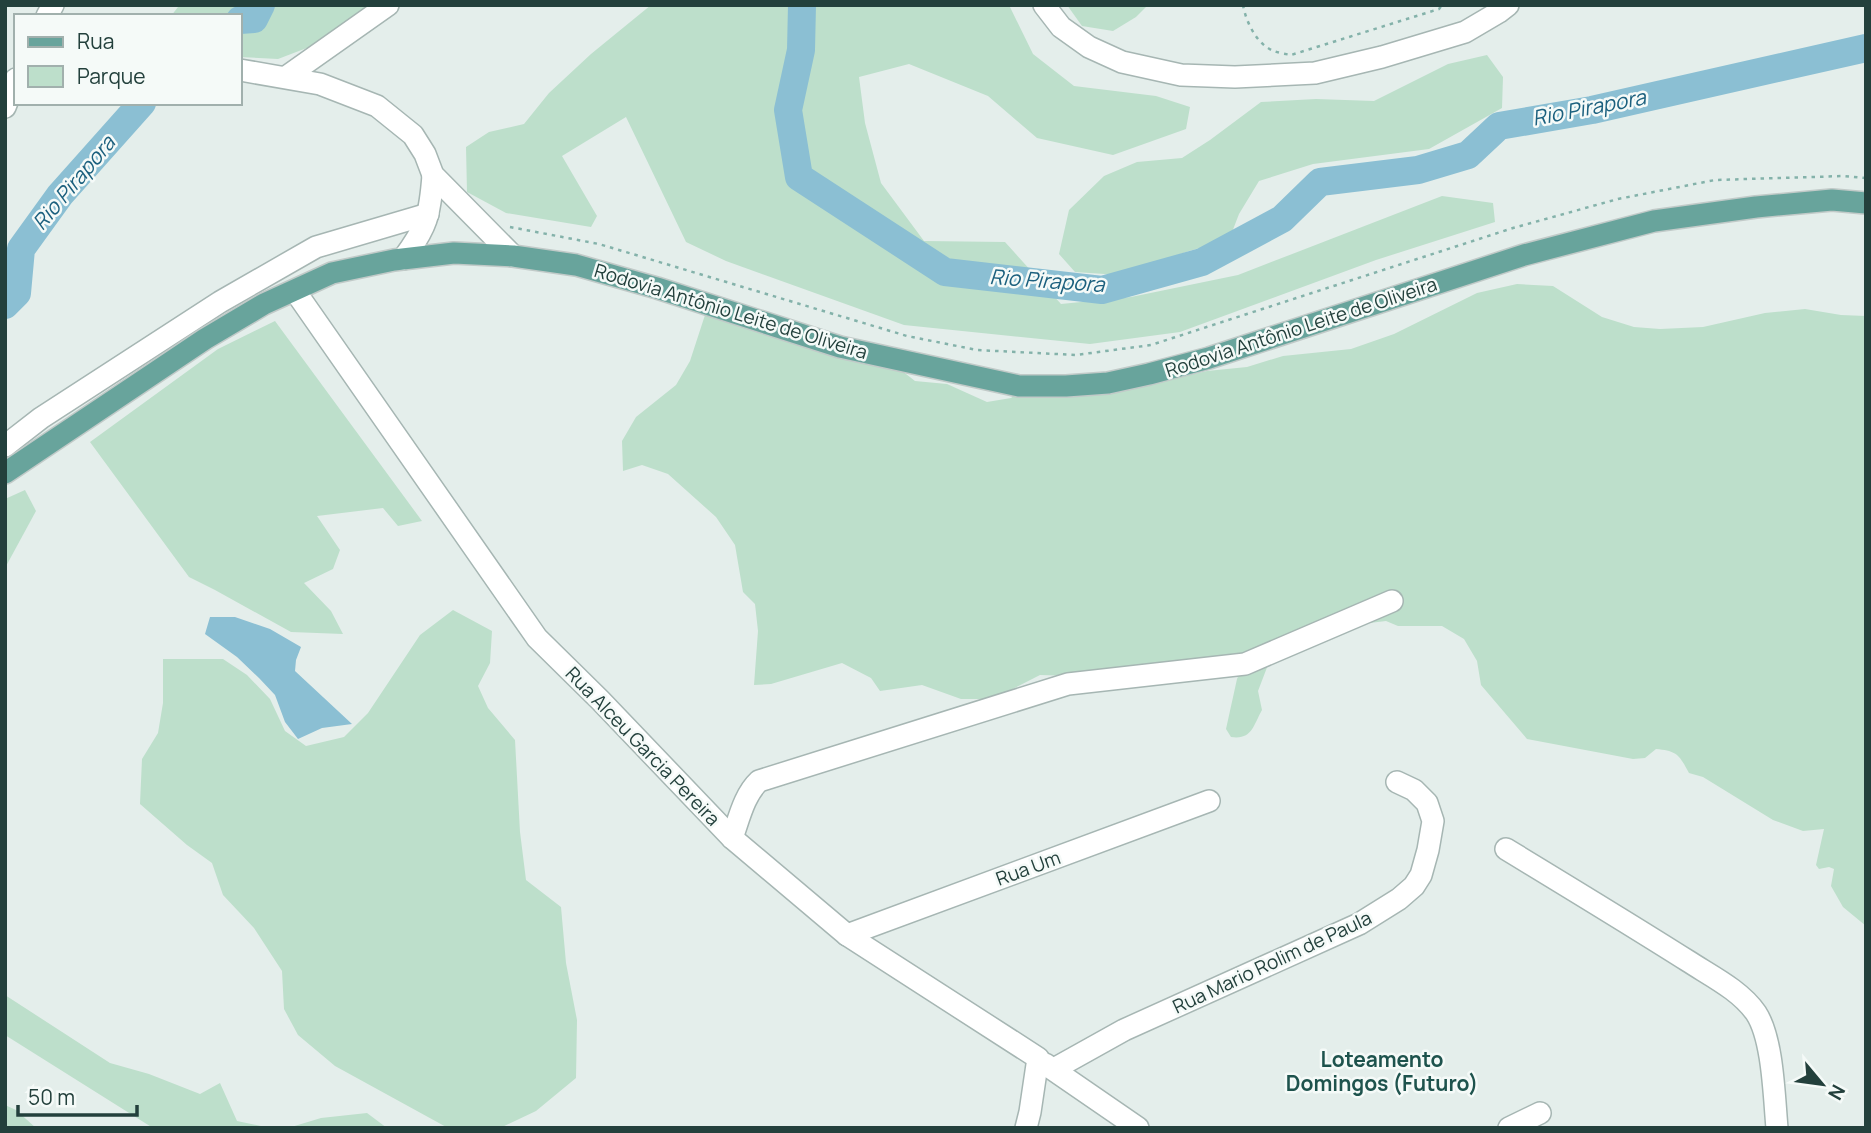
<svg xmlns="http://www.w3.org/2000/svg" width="1871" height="1133" viewBox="0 0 1871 1133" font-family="Manrope,sans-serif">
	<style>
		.green { fill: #bddfcb }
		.water { fill: #8bbfd3 }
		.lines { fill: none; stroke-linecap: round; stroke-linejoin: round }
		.river { stroke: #8bbfd3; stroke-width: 28 }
		.minor-casing { stroke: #a6b6b3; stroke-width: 24 }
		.major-casing { stroke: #c1cac8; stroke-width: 24 }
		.path { stroke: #84b2aa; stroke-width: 2.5; stroke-dasharray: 3.5 5; stroke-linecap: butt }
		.minor { stroke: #fff; stroke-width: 21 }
		.major { stroke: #68a49c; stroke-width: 21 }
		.labels { text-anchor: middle; stroke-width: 5; stroke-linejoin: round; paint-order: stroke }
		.street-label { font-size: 19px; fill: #23403c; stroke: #f5faf8 }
		.water-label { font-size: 21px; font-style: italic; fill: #1b607e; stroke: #f5faf8 }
		.neighbourhood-label { font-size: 21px; font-weight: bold; fill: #1e534d; stroke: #f5faf8 }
	</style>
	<rect width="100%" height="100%" fill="#e4eeeb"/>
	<!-- green -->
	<g class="green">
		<polygon points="176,5 375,5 325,41 278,59 240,57 240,16 171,16 178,7"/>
		<polygon points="651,5 1009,5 1033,54 1074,86 1156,96 1190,107 1186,129 1113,155 1037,138 988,96 909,64 859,77 865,123 881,183 924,241 1005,242 1061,304 1131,297 1238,275 1442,196 1493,203 1495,222 1376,260 1180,332 1090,344 904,325 726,261 686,242 626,117 562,156 597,216 591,227 506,213 467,192 466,147 489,132 524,124 549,93 591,54"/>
		<polygon points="1067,5 1148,5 1136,17 1113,31 1082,26"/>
		<polygon points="1487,55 1503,77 1502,108 1429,149 1313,164 1259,181 1239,214 1229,240 1189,251 1119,275 1075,272 1059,254 1069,210 1104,176 1137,162 1182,158 1210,140 1261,102 1316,99 1374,101 1448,64"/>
		<path d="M1517,284L1553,286L1602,317L1634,327L1660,329L1703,327L1765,313L1805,309L1841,315L1866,316V926L1843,907L1831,886L1834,869L1829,867L1819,869L1816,865L1824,829L1803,831L1773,820L1703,777L1689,773C1679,755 1678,751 1656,749L1645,758L1633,759L1527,739L1481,685L1477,661L1464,639L1442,626H1398L1386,621L1353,625L1271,657L1258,691L1262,710C1253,726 1252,740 1231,737L1226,729L1237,679L1245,661L1108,677L1040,675L993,699H961L922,685L880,691L871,678L842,663L771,684L754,685L758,631L755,604L743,592L735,545L716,517L668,474L642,465L623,471L622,441L636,417L676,385L690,361L705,315L737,318L888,360L915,381L947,384L987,402L1011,398L1035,377L1142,386L1207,371L1247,367L1283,356L1351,349L1394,334L1477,293Z"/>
		<polygon points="275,321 422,521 398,526 383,508 317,516 340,550 333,569 304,583 331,611 343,634 291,632 215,590 189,577 90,442 218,349"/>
		<polygon points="25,490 36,511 5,568 5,499"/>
		<polygon points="453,610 492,631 490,663 478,686 488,708 515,740 520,832 526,880 561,907 566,963 577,1020 576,1078 536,1111 500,1128 448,1128 335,1066 298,1035 284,1009 282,971 254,928 223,895 212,863 187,845 140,804 142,759 158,733 163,703 163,659 223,659 247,675 270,699 285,731 306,746 344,737 368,713 420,635"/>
		<polygon points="5,995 110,1063 149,1074 200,1094 220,1083 237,1121 270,1128 153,1128 5,1035"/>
		<polygon points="5,1105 16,1110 36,1128 5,1128"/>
		<polygon points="367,1113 387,1128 288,1128 321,1118"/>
	</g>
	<!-- water -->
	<polygon class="water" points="210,617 235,617 270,629 301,647 296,660 295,671 352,724 322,728 298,739 285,722 275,695 259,678 237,657 205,634"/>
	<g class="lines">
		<!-- river -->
		<g class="river">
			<polyline points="802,5 801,50 788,110 799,177 945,272 1102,290 1202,262 1282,219 1320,182 1418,170 1468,155 1499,126 1592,110 1866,48"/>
			<polyline points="240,20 254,19 261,5"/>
			<polyline points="5,305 17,293 21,249 60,195 142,103"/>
		</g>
		<defs>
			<g id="minor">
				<polyline points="1044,5 1061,27 1089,47 1122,62 1181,75 1235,77 1315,73 1382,57 1465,32 1499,12 1508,5"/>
				<polyline points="47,16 53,5"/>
				<polyline points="240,70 320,84 377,106 413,135 425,154 433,175 513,256"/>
				<polyline points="286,77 388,5"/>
				<polyline points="5,107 16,79"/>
				<path d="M403,259C427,227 430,215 433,175"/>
				<polyline points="295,291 537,638 600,700 732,838 847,935 1038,1058 1030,1112 1026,1128"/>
				<polyline points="5,446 41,418 220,302 316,247 428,214"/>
				<path d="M732,838C739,819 744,795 759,781L1068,684L1245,664L1392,601"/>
				<path d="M1506,849C1567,886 1628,923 1688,961C1711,976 1740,990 1756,1013C1773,1039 1774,1096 1777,1128"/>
				<polyline points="847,935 1209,801"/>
				<polyline points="1045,1064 1138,1128"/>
				<polyline points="1054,1069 1124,1030 1359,924 1399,899 1414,886 1421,875 1428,850 1433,821 1427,803 1414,790 1397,782"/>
				<polyline points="1509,1128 1540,1113"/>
			</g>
			<polyline id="major" points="5,473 205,339 264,304 332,273 394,260 454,253 513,256 576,265 657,288 840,347 1019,386 1066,386 1108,383 1149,374 1209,358 1524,255 1654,221 1756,207 1832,200 1866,203"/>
		</defs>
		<!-- minor casing -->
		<use href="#minor" class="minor-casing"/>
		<!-- major casing -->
		<use href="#major" class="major-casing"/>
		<!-- path -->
		<g class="path">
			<path d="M1243,5C1246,22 1257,45 1274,51C1279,53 1286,54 1291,55L1439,9L1442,5"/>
			<polyline points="510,227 599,244 907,336 977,350 1076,355 1151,345 1513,228 1618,199 1715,180 1844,176 1866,178"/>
		</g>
		<!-- minor -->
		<use href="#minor" class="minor"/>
		<!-- major -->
		<use href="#major" class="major"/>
	</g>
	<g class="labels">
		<!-- street labels -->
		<g class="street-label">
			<text transform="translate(731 311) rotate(17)" y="7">Rodovia Antônio Leite de Oliveira</text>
			<text transform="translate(1301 327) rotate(-18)" y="7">Rodovia Antônio Leite de Oliveira</text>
			<text transform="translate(643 746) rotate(46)" y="7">Rua Alceu Garcia Pereira</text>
			<text transform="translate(1028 868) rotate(-20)" y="7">Rua Um</text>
			<text transform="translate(1272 962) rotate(-25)" y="7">Rua Mario Rolim de Paula</text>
		</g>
		<!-- water labels -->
		<g class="water-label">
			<text transform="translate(1589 108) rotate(-11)" y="7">Rio Pirapora</text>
			<text transform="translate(74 183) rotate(-50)" y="7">Rio Pirapora</text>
			<text transform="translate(1047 281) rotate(4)" y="7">Rio Pirapora</text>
		</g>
		<!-- neighbourhood labels -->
		<g class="neighbourhood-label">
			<text x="1382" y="1067">Loteamento<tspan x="1382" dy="24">Domingos (Futuro)</tspan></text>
		</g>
	</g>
	<!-- border -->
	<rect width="1871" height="1133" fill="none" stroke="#23403c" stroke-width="14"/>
	<!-- legend -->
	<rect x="14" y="14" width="228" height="91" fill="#f5faf8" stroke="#a1b0ad" stroke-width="2"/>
	<rect x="28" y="37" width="35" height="10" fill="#68a49c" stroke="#a1b0ad" stroke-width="2"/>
	<text x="77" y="49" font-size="21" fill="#23403c">Rua</text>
	<rect x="28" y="66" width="35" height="21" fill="#bddfcb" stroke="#a1b0ad" stroke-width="2"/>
	<text x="77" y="84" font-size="21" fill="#23403c">Parque</text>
	<!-- north arrow -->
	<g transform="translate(1822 1084) rotate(119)" stroke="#f5faf8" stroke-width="5" paint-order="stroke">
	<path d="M0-5L12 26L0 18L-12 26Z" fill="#23403c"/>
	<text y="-10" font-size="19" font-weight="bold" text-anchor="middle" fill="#23403c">N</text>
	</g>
	<!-- scale -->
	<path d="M18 1105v10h119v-10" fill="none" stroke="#23403c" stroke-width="3.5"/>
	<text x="28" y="1105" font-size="21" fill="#23403c" stroke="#f5faf8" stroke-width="5" paint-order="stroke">50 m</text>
</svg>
